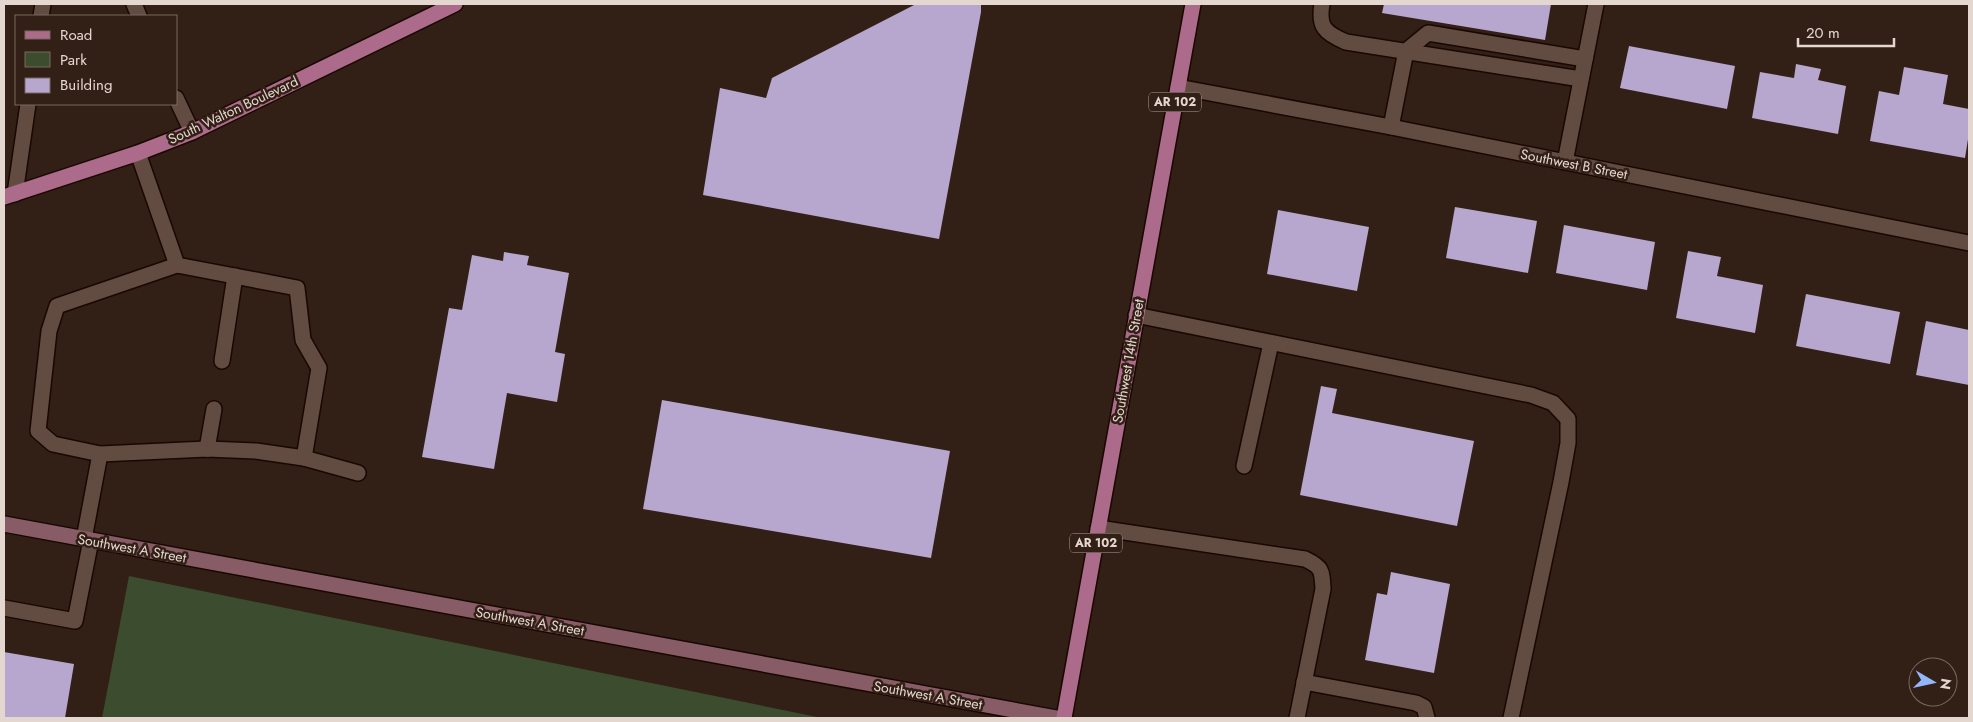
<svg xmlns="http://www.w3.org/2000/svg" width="1973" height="722" viewBox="0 0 1973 722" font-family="Jost,sans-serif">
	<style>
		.green { fill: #3c4c2f }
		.building { fill: #b7a7ce }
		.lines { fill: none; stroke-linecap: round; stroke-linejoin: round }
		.lane-casing { stroke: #190802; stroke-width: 18 }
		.street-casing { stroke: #190802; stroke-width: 18 }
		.secondary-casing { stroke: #190802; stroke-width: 18 }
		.primary-casing { stroke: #190802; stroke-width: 18 }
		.lane { stroke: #624c42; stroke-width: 15 }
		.street { stroke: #624c42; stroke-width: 15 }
		.secondary { stroke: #875c66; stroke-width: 15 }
		.primary { stroke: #ac6b8b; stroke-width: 15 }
		.labels { text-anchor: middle; stroke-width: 5; stroke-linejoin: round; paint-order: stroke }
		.shield { fill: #321f15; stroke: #afa098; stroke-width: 1 }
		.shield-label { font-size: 12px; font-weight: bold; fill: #e4d7d0 }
		.street-label { font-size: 14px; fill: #e4d7d0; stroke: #321f15 }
	</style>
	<rect width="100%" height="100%" fill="#321f15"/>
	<!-- green -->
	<polygon class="green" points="129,576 822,718 102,718"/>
	<!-- building -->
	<g class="building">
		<polygon points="916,4 981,4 981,12 939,239 703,195 720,88 766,98 772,78"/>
		<polygon points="1384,4 1551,4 1545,40 1382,13"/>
		<polygon points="1629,46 1735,66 1727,109 1620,88"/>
		<polygon points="1796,64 1821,69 1818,80 1846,86 1838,134 1752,118 1760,72 1794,78"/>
		<polygon points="1904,67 1948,75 1943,104 1969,109 1969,133 1965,158 1870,141 1879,91 1899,95"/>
		<polygon points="1455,207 1537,221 1528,273 1446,258"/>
		<polygon points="1278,210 1369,227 1357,291 1267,274"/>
		<polygon points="1564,225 1655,242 1647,290 1556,273"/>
		<polygon points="1688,251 1721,257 1717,276 1763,285 1755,333 1676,318"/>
		<polygon points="504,252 529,256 527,265 569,273 555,352 565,354 557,402 507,393 494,469 422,457 449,308 462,310 472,255 503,261"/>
		<polygon points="1806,294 1900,312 1890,364 1796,346"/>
		<polygon points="1926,321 1969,330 1969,385 1916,375"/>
		<polygon points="1321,386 1337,389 1332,413 1474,441 1457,526 1300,495"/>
		<polygon points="662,400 950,451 931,558 643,509"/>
		<polygon points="1391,572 1450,584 1434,673 1365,660 1377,593 1387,595"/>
		<polygon points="4,652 74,664 65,718 4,718"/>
	</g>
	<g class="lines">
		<defs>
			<g id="lane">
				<path d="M1322,4C1318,27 1325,33 1346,42L1581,79"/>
				<polyline points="1391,127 1406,51 1428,33 1585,59"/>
				<polyline points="138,153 177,265 297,288 303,340 319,368 304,458 358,473"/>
				<polyline points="1565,162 1596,4"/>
				<polyline points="177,265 57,306 49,331 38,431 53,444 100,454 207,449 256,451 304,458"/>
				<polyline points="1136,315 1531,395 1553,403 1568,419 1568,443 1561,482 1511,718"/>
				<polyline points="222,361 235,276"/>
				<polyline points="207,449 214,409"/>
				<polyline points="1244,466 1271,343"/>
				<path d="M1098,528L1305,559C1322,567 1322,570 1323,589L1297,718"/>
				<polyline points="84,539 100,454"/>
				<polyline points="4,608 75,621 91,540"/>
				<polyline points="1304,682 1416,703 1424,707 1427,718"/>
			</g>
			<g id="street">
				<polyline points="134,4 139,16"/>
				<polyline points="41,16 43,4"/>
				<polyline points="1178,87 1391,127 1969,243"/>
				<polyline points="176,98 192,132"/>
				<polyline points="15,194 28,104"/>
			</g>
			<polyline id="secondary" points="4,524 1056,718"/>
			<g id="primary">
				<polyline points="4,197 138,153 192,132 455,4"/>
				<polyline points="1064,718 1193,4"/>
			</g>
		</defs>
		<!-- lane casing -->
		<use href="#lane" class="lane-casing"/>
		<!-- street casing -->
		<use href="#street" class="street-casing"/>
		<!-- secondary casing -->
		<use href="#secondary" class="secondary-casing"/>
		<!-- primary casing -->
		<use href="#primary" class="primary-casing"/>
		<!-- lane -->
		<use href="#lane" class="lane"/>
		<!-- street -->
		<use href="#street" class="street"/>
		<!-- secondary -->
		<use href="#secondary" class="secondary"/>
		<!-- primary -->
		<use href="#primary" class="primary"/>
	</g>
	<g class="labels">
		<!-- shield labels -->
		<g class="shield">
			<rect x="1149" y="92.5" width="52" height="19" rx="4"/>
			<rect x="1070" y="533.5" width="52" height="19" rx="4"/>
		</g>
		<g class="shield-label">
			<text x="1175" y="106">AR 102</text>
			<text x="1096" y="547">AR 102</text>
		</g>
		<!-- street labels -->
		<g class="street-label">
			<text transform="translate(233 110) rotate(-25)" y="5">South Walton Boulevard</text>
			<text transform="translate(1574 164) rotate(11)" y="5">Southwest B Street</text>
			<text transform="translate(1128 361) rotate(-80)" y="5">Southwest 14th Street</text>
			<text transform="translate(132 548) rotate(10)" y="5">Southwest A Street</text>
			<text transform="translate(530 621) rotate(10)" y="5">Southwest A Street</text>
			<text transform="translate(928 695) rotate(10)" y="5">Southwest A Street</text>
		</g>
	</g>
	<!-- border -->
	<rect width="1973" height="722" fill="none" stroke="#e4d7d0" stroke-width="10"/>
	<!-- legend -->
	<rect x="15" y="15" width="162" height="90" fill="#321f15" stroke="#796960"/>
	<rect x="25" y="31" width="25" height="8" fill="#ac6b8b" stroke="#796960"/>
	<text x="60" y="40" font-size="15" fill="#e4d7d0">Road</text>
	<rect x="25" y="52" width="25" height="15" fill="#3c4c2f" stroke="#796960"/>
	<text x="60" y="65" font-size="15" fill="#e4d7d0">Park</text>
	<rect x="25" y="78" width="25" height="15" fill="#b7a7ce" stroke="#796960"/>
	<text x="60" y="90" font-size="15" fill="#e4d7d0">Building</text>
	<!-- north arrow -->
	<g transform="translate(1933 682) rotate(99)"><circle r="24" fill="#321f15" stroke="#796960"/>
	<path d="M0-4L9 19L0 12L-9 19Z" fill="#93b7fd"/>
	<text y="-8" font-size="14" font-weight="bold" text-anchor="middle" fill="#e4d7d0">N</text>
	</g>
	<!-- scale -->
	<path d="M1798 38v8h96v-8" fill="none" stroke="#e4d7d0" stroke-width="2.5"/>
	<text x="1806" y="38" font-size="15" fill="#e4d7d0" stroke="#321f15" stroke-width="4" paint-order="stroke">20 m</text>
</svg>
